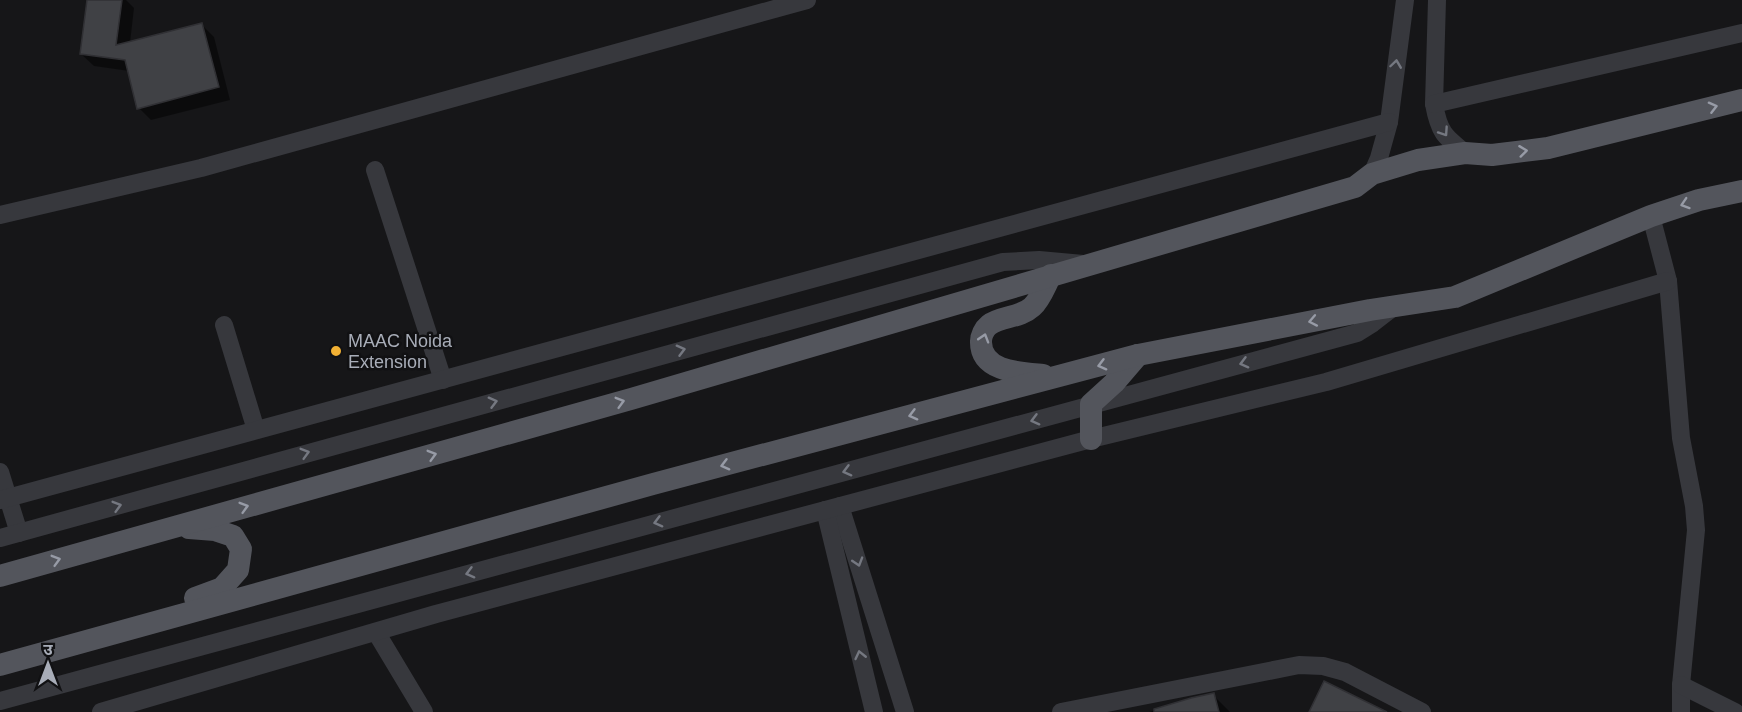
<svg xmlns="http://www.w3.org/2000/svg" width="1742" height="712" viewBox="0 0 1742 712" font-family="Helvetica,'Noto Sans Devanagari',sans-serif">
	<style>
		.shadow { fill: #0007 }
		.building { fill: #404145; stroke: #303034; stroke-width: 1.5 }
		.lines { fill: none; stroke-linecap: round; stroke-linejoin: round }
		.minor { stroke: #37383d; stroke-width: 18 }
		.major { stroke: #53555c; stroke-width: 22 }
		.oneway { stroke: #757881 }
		.oneway2 { stroke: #979ba6 }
		.poi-dot { fill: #f2b134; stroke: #111113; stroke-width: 2 }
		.labels { text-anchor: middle; stroke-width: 5; stroke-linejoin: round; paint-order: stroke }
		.poi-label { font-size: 18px; fill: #a8adb8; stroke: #111113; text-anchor: start }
	</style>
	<rect width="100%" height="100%" fill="#161618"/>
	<!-- shadow -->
	<g class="shadow">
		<polygon points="89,0 126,0 134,8 130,43 201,24 214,37 230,100 151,120 139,108 129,71 94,66 81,54"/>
		<polygon points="1213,695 1230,712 1149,712 1191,699"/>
	</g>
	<!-- building -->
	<g class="building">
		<polygon points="87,0 122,0 116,45 202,23 219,87 137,109 125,60 80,54"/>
		<polygon points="1324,681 1387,712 1309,712"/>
		<polygon points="1214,693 1219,712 1154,712 1154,709 1191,698"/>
	</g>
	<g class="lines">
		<!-- minor -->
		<g class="minor">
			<path d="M1437,0L1434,104C1439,132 1444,136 1465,153"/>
			<polyline points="1434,104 1742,33"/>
			<polyline points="375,170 443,380"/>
			<polyline points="1372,174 1379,158 1389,122 1405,0"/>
			<polyline points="0,215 201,168 807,0"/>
			<polyline points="1651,216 1668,281 1681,438 1694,506 1696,530 1681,685 1681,712"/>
			<polyline points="224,325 256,430"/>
			<polyline points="0,472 19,533"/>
			<polyline points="0,500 1389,122"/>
			<polyline points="840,506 905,712"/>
			<polyline points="825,510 874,712"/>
			<polyline points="0,538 1003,262 1039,260 1083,264"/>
			<polyline points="376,632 424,712"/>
			<polyline points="1681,685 1735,712"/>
			<polyline points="0,701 1357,333 1373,323 1395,306"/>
			<polyline points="101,712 436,614 1091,439 1326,382 1668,281"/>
			<polyline points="1061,712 1299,665 1323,666 1345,672 1422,712"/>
		</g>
		<!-- major -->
		<g class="major">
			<path d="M1043,375C1021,373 980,372 981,341C981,336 984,329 989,325C1001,316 1020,318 1032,307C1041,299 1045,286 1051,275"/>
			<polyline points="1091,439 1091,404 1114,383 1138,355"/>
			<polyline points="189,528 215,530 233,536 241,549 238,570 222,588 195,598"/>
			<polyline points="0,576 631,399 1355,187 1372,174 1418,160 1465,153 1492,155 1548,148 1742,100"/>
			<polyline points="0,665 653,484 1138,355 1370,310 1455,297 1651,216 1699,200 1742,191"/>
		</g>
	</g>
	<!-- one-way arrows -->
	<defs><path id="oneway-chevron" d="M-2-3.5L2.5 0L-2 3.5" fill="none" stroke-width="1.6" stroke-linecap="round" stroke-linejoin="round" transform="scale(1.5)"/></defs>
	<g class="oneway">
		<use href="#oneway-chevron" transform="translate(1396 64) rotate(-82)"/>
		<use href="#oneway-chevron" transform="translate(1444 132) rotate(56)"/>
		<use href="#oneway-chevron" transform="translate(681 350) rotate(-15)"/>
		<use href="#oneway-chevron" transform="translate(1244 363) rotate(165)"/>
		<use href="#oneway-chevron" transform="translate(493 402) rotate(-15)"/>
		<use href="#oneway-chevron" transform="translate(1035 420) rotate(165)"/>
		<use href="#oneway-chevron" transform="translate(305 453) rotate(-16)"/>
		<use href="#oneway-chevron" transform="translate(847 471) rotate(165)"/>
		<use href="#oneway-chevron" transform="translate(117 506) rotate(-16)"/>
		<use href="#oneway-chevron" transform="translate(658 522) rotate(165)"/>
		<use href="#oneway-chevron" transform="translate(858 562) rotate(73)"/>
		<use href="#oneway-chevron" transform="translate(470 573) rotate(165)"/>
		<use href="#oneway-chevron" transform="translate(860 655) rotate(-103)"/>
	</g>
	<g class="oneway2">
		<use href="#oneway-chevron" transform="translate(1713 107) rotate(-14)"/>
		<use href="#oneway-chevron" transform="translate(1523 151) rotate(-7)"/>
		<use href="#oneway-chevron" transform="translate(1685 204) rotate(162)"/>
		<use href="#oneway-chevron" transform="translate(1313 321) rotate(169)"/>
		<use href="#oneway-chevron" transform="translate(984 338) rotate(-73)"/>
		<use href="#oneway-chevron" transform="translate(1102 365) rotate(165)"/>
		<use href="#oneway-chevron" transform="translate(620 402) rotate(-16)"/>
		<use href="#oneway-chevron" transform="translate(913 415) rotate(165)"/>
		<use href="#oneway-chevron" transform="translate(432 455) rotate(-16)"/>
		<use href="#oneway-chevron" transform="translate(725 465) rotate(165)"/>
		<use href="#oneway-chevron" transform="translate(244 507) rotate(-16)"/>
		<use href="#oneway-chevron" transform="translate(56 560) rotate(-16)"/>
	</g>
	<!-- markers -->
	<circle class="poi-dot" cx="336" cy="351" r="6"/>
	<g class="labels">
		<!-- poi labels -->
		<g class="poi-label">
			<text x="348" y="347">MAAC Noida<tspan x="348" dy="21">Extension</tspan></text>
		</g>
	</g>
	<!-- north arrow -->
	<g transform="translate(48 664)" stroke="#111113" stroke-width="4.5" paint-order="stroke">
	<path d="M0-4.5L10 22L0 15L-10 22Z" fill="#a8adb8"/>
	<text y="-9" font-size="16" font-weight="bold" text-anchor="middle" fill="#a8adb8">उ</text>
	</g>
</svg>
